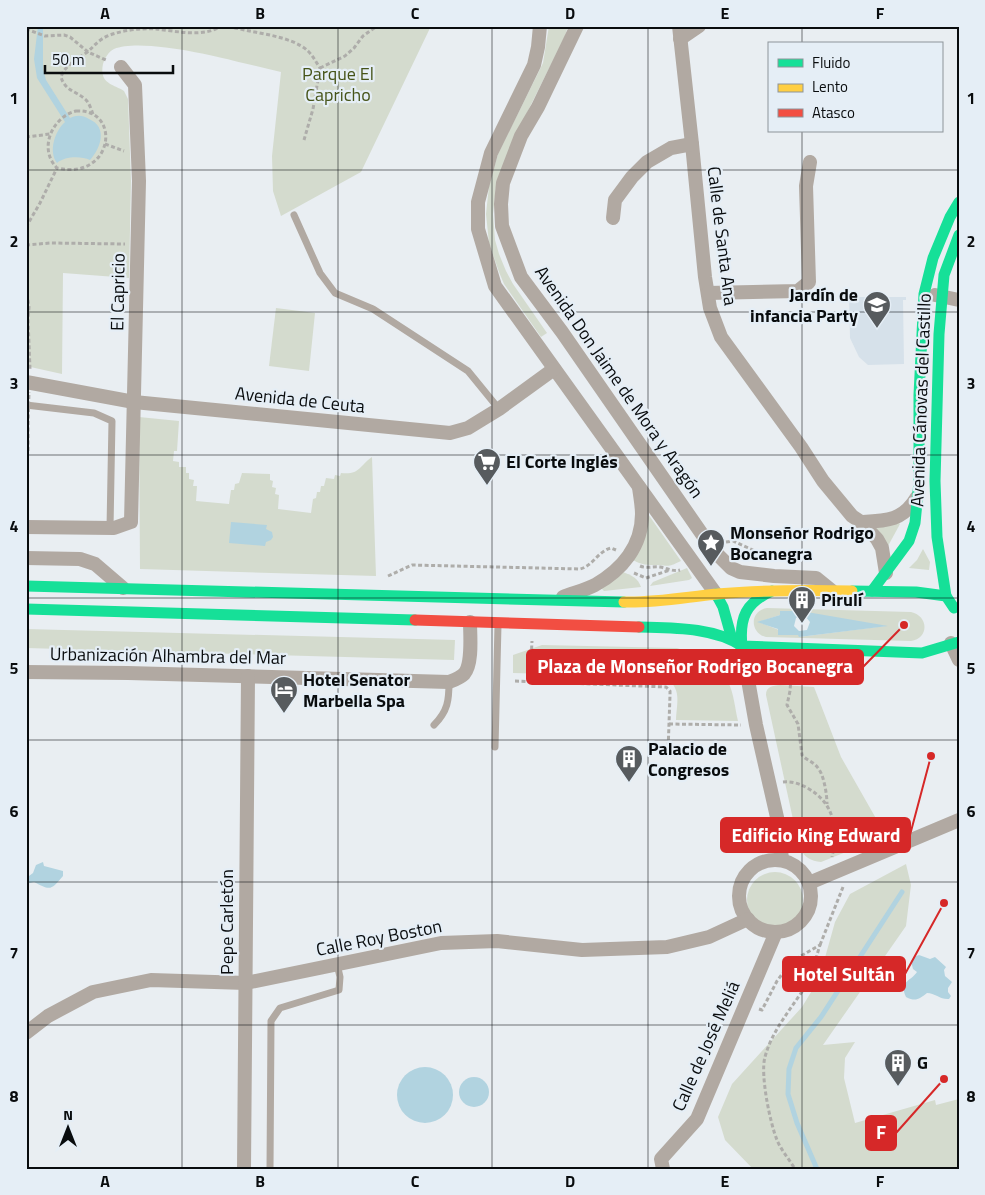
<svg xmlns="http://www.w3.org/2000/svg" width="985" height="1195" viewBox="0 0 985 1195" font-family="'Titillium Web',sans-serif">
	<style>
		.built { fill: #d6e1ea }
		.green { fill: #d4dbce; fill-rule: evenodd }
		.water { fill: #b1d3e0; fill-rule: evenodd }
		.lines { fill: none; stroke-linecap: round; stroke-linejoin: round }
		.stream { stroke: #b1d3e0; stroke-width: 5 }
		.path { stroke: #aeadaa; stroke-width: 3; stroke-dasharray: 4 2.5; stroke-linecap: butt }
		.lane { stroke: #b1a9a2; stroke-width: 7 }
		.street { stroke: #b1a9a2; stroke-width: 14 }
		.fast { stroke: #16e098; stroke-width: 11 }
		.slow { stroke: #ffcf43; stroke-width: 11 }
		.jam { stroke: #f24e42; stroke-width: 11 }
		.path-bridge { stroke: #aeadaa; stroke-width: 3; stroke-dasharray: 4 2.5; stroke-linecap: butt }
		.grid { fill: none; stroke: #090c0e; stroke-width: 1; stroke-opacity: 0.55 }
		.labels { text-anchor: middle; stroke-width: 4.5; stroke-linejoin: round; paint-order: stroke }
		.park-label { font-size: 18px; fill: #465419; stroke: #e5eef6 }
		.street-label { font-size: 18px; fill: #090c0e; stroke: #e5eef6 }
		.poi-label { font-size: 18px; font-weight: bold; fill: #090c0e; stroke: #e5eef6; text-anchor: start }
		.leader { fill: none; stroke: #d62828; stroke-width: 2 }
		.callout-dot { fill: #d62828; stroke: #e5eef6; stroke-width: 2 }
		.callout { fill: #d62828; stroke: #d62828; stroke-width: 2 }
		.callout-label { font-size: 19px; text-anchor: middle; font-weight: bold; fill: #fff }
		.neatline { fill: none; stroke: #090c0e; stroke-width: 2 }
		.grid-label { font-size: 16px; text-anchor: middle; font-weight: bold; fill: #090c0e }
	</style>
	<rect width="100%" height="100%" fill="#e9eef2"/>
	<!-- built -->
	<polygon class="built" points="849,297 906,297 906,300 903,300 904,364 868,365 859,357 850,338"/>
	<!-- green -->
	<g class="green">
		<path d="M26,26H431L361,172L281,216L273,191L272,156L281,72C268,69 256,66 243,63C215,56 141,38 114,49C108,52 105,58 103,64C99,84 113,84 124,91L128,99L131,181L129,278L63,273L62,374L26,366Z"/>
		<polygon points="549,26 568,26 565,36 514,139 496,187 493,214 495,240 499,254 506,271 513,284 547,333 541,337 504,284 499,272 489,243 486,214 489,186 498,154 543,63"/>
		<polygon points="276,308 315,313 309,371 269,366"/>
		<path d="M139,417L179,421L177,451H174L173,461L179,462V467H186V473H189V479L194,480L193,486H197L196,501L229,504L231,490H234L235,484L239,483L242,473L270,474V480L273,481L272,487L276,488L275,494L279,495L278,509L311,513L313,499L316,498L317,492H320L321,486H324L326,478L334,479L335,475L340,476L341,473C360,475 359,466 372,457L376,576L140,569Z"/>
		<path d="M648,514L681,561C668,567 671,566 657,565C647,565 642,565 633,560Z"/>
		<polygon points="899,523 900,524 888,546 872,526"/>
		<polygon points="923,549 930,562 929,570 909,568 917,560"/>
		<polygon points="687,568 692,578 689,580 650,586 653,582"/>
		<path d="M623,572C631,575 638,578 641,587L604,591L602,589V588Z"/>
		<path d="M767,608L911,612C929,616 929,638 911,641L766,637C750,633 749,611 767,608ZM780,612L885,626L799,637V635H778L779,630L759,622L780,615Z"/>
		<polygon points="26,629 455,640 454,660 26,648"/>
		<path d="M542,645L677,648C697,655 717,663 728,682C734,693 735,709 738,721L676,720C677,701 682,689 665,677L513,673V655Z"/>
		<path d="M780,685L814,687L841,757L886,836L821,862C811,861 804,857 799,847L766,695C766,686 773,686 780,685Z"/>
		<polygon points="906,864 911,885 906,926 823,1045 855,1042 845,1058 844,1078 855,1123 935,1100 936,1105 959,1099 959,1169 753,1169 725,1140 718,1117 732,1084 802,1007 819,979 835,922 850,894"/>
		<circle cx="775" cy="900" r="28"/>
	</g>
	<!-- water -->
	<g class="water">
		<path d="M38,26H43V69L46,80L70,118C77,115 82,115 89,119C108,127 101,148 90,160C81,156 65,156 57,163C48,151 55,131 65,122L37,78L34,59Z"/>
		<polygon points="231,522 267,525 266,529 272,532 273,537 271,540 266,542 265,546 229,543"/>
		<path d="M780,611H801L888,626L799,637L798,635H778V629L757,622L780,615ZM805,616L810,622L807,630L799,631L794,626L796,618Z"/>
		<path d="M43,862L44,866L63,871V876C51,890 51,891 34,882L26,884V875L29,876L33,873L36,865Z"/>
		<path d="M919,955L930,959L935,957L946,967L944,970L945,976L952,982L948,988V992L951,996L949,999C941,1000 935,993 927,993C919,999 916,1002 906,997C899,981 910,982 917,972L913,969L911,961L914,957Z"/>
		<circle cx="425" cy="1095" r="28"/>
		<circle cx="474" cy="1092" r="15"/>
	</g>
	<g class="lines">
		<!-- stream -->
		<polyline class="stream" points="817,1169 797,1123 788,1094 789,1069 796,1048 821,1017 902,892"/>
		<!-- path -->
		<g class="path">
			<path d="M228,26C251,33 291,35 308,51C313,56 316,62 320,68L313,109L304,140"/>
			<polyline points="26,29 45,36 64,35 70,37 88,52 108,61"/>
			<polyline points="320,68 345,56 354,48 363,36 377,26"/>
			<path d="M76,111C122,108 114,181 57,168C38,149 52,117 76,111Z"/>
			<path d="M93,114C91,109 89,102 85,99C76,91 65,91 61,77C65,65 76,60 86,53C95,46 97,40 110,35C124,30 141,28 156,29C176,31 204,38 221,26"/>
			<polyline points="26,137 50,134"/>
			<polyline points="105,144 124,151"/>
			<polyline points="26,227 40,203 57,168"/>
			<polyline points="26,245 50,243 125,244"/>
			<polyline points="26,287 29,307 28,319 30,369"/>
			<polyline points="28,451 28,425"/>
			<polyline points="26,510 27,473"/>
			<polyline points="726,542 733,541 772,559"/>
			<path d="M640,566C647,569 653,566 660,567C667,568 673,572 680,570"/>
			<polyline points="634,573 646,578 670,570"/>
			<path d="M388,576L412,565L580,569C593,566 598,551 611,548L616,550"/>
			<path d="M701,651C714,660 727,668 732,684"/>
			<path d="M791,678L790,691L787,705L798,724L802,755C806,760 814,762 818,768C824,775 827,795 827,804"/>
			<polyline points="515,681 666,687 670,691 670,695 668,752"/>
			<polyline points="530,682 532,641"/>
			<polyline points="669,724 741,725"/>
			<path d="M783,782C792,781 801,784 809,789C835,804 838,830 832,857"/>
			<polyline points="820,945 843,887"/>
			<path d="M759,1009L762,1010L777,981L792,961L820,945C816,957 813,973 807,984C792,1008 772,1030 765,1057C760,1074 770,1123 777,1140C781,1150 789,1159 795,1169"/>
		</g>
		<!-- lane -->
		<g class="lane">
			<polyline points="294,215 320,273 335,293 373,309 468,371 499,409"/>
			<polyline points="26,405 94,413 112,421 110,528"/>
			<path d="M434,725C448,711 449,700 449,682"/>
			<polyline points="495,747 498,625"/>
			<polyline points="270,1169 271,1021 280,1008 339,990 340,977 337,964"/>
		</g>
		<!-- street -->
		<g class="street">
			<polyline points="540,26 538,47 534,65 491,153 478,202 478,229 495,286 716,594"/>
			<polyline points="577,26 538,107 521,136 503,183 501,204 502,226 521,277 562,332 713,550 731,568 740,572 774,576 816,578 832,591"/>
			<polyline points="679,26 692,144 705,277 710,308 721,337 801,447 823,481 852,516 861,522 877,539 882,548 886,573"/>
			<polyline points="680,39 699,26"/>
			<polyline points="613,218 615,200 632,177 647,162 671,148 692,144"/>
			<polyline points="708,293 798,291 809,282 806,186 810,162"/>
			<polyline points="935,295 959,300"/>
			<polyline points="26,382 134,402 450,433 468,428 499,409 554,369"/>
			<path d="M861,522C886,521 903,521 917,497"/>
			<polyline points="26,527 114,528 131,522 139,181 135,85 121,67"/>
			<polyline points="26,558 80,559 95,564 123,588"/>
			<path d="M563,597C573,593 585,590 595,585C622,570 642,546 642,514C642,505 640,496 639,487"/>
			<polyline points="951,643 959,660"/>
			<polyline points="742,646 756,725 779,826 782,860"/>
			<path d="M26,672L128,673L449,682C454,680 460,678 464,674C473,664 470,635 470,622"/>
			<circle cx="775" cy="896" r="36"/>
			<polyline points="809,883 959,820"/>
			<polyline points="26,1033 48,1016 93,992 151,980 246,983 441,943 497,941 582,950 667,947 709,937 748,919"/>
			<polyline points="244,1169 248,676"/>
			<polyline points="663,1169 661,1159 697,1119 776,932"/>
		</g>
		<!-- fast -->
		<g class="fast">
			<polyline points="26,586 624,602"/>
			<polyline points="852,591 916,592 946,596 954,608"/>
			<polyline points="872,591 909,541 915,523 919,482 919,395 924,294 933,258 950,217 959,202"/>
			<polyline points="716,594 723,607 732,639"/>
			<polyline points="946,596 937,537 935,481 939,334 944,275 959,235"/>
			<polyline points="26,609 415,620"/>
			<path d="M639,627C672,628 714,627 742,646L922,653L959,642"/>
			<path d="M742,646C739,618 746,602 772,591"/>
		</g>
		<!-- slow -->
		<path class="slow" d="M624,602C655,603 686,597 717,594C762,590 807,590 852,591"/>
		<!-- jam -->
		<polyline class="jam" points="415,620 639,627"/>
		<!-- path-bridge -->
		<polyline class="path-bridge" points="28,425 29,392"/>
	</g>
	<!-- grid -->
	<path class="grid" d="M182,26V1169M338,26V1169M492,26V1169M648,26V1169M802,26V44M802,131V1169M26,170H959M26,312H959M26,455H959M26,598H959M26,740H959M26,882H959M26,1025H959"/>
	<!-- icons -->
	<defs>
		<symbol id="school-pin" viewBox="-11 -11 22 30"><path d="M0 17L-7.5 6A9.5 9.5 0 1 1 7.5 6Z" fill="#575b5e" stroke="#e5eef6"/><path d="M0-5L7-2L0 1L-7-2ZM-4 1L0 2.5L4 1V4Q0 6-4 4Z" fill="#fff"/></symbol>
		<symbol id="supermarket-pin" viewBox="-11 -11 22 30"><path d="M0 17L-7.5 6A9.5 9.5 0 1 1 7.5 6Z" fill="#575b5e" stroke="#e5eef6"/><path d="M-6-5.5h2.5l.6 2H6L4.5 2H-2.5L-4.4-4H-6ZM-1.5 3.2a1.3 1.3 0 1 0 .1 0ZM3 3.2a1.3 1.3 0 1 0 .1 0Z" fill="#fff"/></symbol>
		<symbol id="sight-pin" viewBox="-11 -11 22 30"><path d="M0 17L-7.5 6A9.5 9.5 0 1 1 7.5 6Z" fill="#575b5e" stroke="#e5eef6"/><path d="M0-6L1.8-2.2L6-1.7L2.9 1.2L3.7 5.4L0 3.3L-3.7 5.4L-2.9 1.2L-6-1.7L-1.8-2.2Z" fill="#fff"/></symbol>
		<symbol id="building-pin" viewBox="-11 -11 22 30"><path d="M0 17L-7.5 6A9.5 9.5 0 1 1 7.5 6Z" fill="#575b5e" stroke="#e5eef6"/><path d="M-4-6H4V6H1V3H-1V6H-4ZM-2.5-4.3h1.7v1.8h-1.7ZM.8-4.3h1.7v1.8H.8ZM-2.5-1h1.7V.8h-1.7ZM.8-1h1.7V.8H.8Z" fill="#fff"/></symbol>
		<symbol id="hotel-pin" viewBox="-11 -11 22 30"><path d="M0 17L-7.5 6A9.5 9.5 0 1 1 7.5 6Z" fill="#575b5e" stroke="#e5eef6"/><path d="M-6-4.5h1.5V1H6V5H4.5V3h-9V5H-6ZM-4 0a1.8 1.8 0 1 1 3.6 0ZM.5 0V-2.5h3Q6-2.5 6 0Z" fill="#fff"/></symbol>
	</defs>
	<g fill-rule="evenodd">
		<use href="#school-pin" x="861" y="289" width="32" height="43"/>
		<use href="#supermarket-pin" x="471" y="446" width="32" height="43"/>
		<use href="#sight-pin" x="695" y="527" width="32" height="43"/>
		<use href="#building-pin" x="786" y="584" width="32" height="43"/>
		<use href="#hotel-pin" x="268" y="674" width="32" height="43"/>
		<use href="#building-pin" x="613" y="743" width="32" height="43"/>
		<use href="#building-pin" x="882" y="1047" width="32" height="43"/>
	</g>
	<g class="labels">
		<!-- park labels -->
		<g class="park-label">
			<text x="338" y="80">Parque El<tspan x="338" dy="21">Capricho</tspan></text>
		</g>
		<!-- street labels -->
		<g class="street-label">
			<text transform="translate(722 236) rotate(83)" y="6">Calle de Santa Ana</text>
			<text transform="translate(118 292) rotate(-89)" y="6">El Capricio</text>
			<text transform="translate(619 382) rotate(55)" y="6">Avenida Don Jaime de Mora y Aragón</text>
			<text transform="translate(300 400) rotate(6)" y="6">Avenida de Ceuta</text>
			<text transform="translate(921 400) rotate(-88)" y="6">Avenida Cánovas del Castillo</text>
			<text transform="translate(168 656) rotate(1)" y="6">Urbanización Alhambra del Mar</text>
			<text transform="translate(227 922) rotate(-90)" y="6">Pepe Carletón</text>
			<text transform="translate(379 938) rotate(-11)" y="6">Calle Roy Boston</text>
			<text transform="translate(706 1046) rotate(-66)" y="6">Calle de José Meliá</text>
		</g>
		<!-- poi labels -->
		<g class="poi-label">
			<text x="858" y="301" text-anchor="end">Jardín de<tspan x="858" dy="21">infancia Party</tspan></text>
			<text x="506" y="468">El Corte Inglés</text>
			<text x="730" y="539">Monseñor Rodrigo<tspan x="730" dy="21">Bocanegra</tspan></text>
			<text x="821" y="606">Pirulí</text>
			<text x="303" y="686">Hotel Senator<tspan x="303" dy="21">Marbella Spa</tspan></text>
			<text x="648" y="755">Palacio de<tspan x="648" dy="21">Congresos</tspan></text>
			<text x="917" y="1069">G</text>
		</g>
	</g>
	<!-- callouts -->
	<path class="leader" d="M904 625L863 667M931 756L910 835M944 903L905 974M944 1079L896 1133"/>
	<g class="callout-dot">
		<circle cx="904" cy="625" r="5"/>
		<circle cx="931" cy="756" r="5"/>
		<circle cx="944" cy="903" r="5"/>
		<circle cx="944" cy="1079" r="5"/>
	</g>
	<g class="callout">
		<rect x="527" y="650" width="336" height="34" rx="5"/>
		<rect x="721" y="818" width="189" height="34" rx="5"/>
		<rect x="783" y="957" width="122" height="34" rx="5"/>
		<rect x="866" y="1116" width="30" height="34" rx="5"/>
	</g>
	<g class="callout-label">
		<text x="695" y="673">Plaza de Monseñor Rodrigo Bocanegra</text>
		<text x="816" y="842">Edificio King Edward</text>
		<text x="844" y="981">Hotel Sultán</text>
		<text x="881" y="1139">F</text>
	</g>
	<!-- border -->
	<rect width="985" height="1195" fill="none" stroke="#e5eef6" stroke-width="55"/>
	<!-- legend -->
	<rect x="768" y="42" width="175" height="90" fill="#e5eef6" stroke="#8d9499"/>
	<rect x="778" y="59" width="25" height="8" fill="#16e098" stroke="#8d9499"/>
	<text x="812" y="68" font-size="15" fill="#090c0e">Fluido</text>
	<rect x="778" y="84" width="25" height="8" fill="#ffcf43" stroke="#8d9499"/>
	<text x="812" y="92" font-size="15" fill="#090c0e">Lento</text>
	<rect x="778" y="109" width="25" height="8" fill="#f24e42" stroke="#8d9499"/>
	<text x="812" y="118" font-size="15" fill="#090c0e">Atasco</text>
	<!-- north arrow -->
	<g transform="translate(68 1128)" stroke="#e5eef6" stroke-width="4" paint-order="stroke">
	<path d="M0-4L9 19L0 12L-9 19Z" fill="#090c0e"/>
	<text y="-8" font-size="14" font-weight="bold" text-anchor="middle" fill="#090c0e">N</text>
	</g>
	<!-- scale -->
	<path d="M45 65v8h128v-8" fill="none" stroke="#090c0e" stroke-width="2.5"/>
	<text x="52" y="65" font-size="15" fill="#090c0e" stroke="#e5eef6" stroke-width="4" paint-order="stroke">50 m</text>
	<rect x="28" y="28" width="930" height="1140" class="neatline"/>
	<g class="grid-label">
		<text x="105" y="19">A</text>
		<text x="260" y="19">B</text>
		<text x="415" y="19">C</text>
		<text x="570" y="19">D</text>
		<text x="725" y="19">E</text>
		<text x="880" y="19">F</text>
		<text x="14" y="104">1</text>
		<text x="971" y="104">1</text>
		<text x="14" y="247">2</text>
		<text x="971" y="247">2</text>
		<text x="14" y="389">3</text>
		<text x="971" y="389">3</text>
		<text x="14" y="532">4</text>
		<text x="971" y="532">4</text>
		<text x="14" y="674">5</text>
		<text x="971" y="674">5</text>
		<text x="14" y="817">6</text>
		<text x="971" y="817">6</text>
		<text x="14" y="959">7</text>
		<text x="971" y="959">7</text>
		<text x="14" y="1102">8</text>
		<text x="971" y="1102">8</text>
		<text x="105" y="1187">A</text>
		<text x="260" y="1187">B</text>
		<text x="415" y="1187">C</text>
		<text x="570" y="1187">D</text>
		<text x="725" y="1187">E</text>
		<text x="880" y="1187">F</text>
	</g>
</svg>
